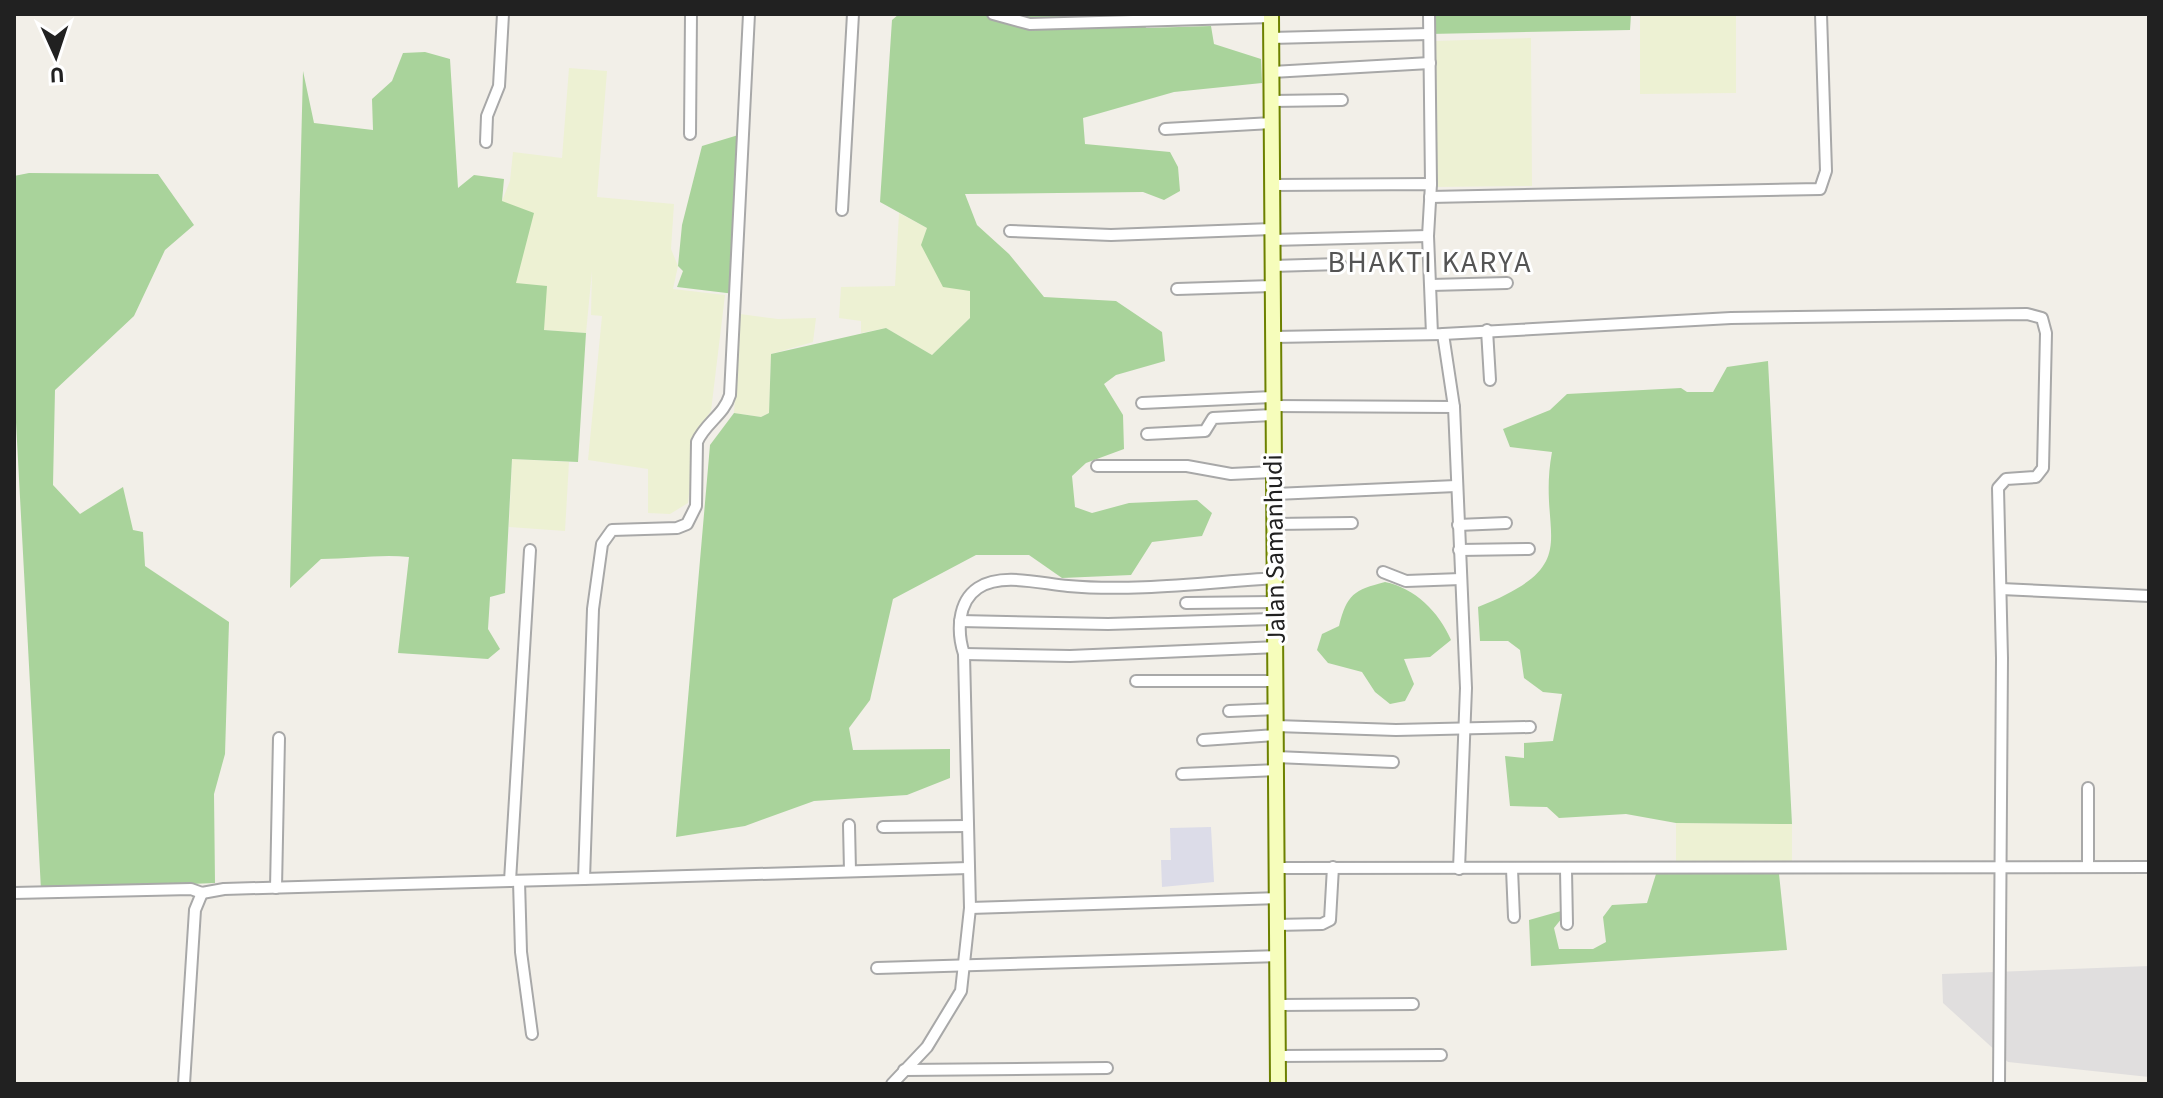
<svg xmlns="http://www.w3.org/2000/svg" width="2163" height="1098" viewBox="0 0 2163 1098" font-family="'Source Sans 3',sans-serif">
	<style>
		.residential { fill: #e0dede }
		.farmland { fill: #edf1d3 }
		.forest { fill: #a9d39b }
		.plaza { fill: #dcdce8 }
		.lines { fill: none; stroke-linecap: round; stroke-linejoin: round }
		.street-casing { stroke: #a8a8a8; stroke-width: 14 }
		.secondary-casing { stroke: #6d8100; stroke-width: 18 }
		.street { stroke: #fff; stroke-width: 10 }
		.secondary { stroke: #f6fdbb; stroke-width: 14 }
		.labels { text-anchor: middle; stroke-width: 6; stroke-linejoin: round; paint-order: stroke }
		.street-label { font-size: 26px; fill: #212121; stroke: #fff }
		.quarter-label { font-size: 30px; letter-spacing: 2px; fill: #545454; stroke: #fff }
	</style>
	<rect width="100%" height="100%" fill="#f2efe8"/>
	<!-- residential -->
	<polygon class="residential" points="2149,966 2149,1077 2008,1062 1943,1003 1942,974"/>
	<!-- farmland -->
	<g class="farmland">
		<polygon points="1640,14 1736,14 1736,93 1640,94"/>
		<polygon points="1531,38 1532,186 1436,187 1434,41"/>
		<polygon points="569,68 607,71 597,197 674,204 671,249 678,266 673,289 725,295 711,411 696,432 688,503 670,514 648,513 648,469 588,460 602,316 591,315 592,271 586,333 544,330 515,284 502,201 510,181 513,152 562,158"/>
		<polygon points="899,213 927,228 970,291 970,318 932,355 886,328 861,333 861,321 839,318 841,287 895,286"/>
		<polygon points="740,314 778,319 816,318 813,342 771,354 769,413 761,417 734,413"/>
		<polygon points="512,459 569,462 565,531 509,527"/>
		<polygon points="1676,823 1792,824 1792,863 1676,863"/>
	</g>
	<!-- forest -->
	<g class="forest">
		<polygon points="899,14 1142,14 1146,28 1211,26 1214,44 1261,59 1262,83 1174,92 1083,118 1085,144 1170,152 1178,167 1180,191 1164,200 1143,192 965,194 977,225 1009,254 1044,297 1116,301 1162,332 1165,361 1116,375 1104,384 1123,415 1124,449 1086,463 1072,476 1075,507 1092,513 1129,503 1197,500 1212,513 1202,536 1152,542 1131,575 1062,578 1029,555 976,555 893,599 870,700 849,728 853,750 950,749 950,778 907,795 814,801 745,826 676,837 710,445 734,413 761,417 769,413 771,354 886,328 932,355 970,318 970,291 943,287 921,245 927,228 880,202 892,20"/>
		<polygon points="1430,14 1631,14 1630,30 1429,34"/>
		<path d="M425,52L450,59L458,188L474,175L504,179L502,201L534,213L516,283L547,286L544,330L586,333L578,462L512,459L505,593L490,597L488,629L500,649L488,659L398,653L409,557C380,554 351,559 321,559L290,588L303,71L314,123L373,130L372,99L392,81L403,53Z"/>
		<polygon points="745,133 735,294 677,287 683,271 678,266 682,225 702,146"/>
		<polygon points="29,173 158,174 194,225 165,250 134,316 55,390 53,485 80,514 123,487 133,530 143,532 145,566 229,622 225,754 214,794 215,883 41,890 14,385 14,176"/>
		<path d="M1768,361L1792,824L1676,823L1626,814L1559,818L1547,807L1510,806L1505,756L1524,758V743L1553,741L1562,694L1543,692L1524,678L1520,650L1508,641H1480L1478,607C1589,563 1536,537 1552,452L1510,447L1503,429L1550,410L1567,394L1681,388L1687,392H1713L1727,367Z"/>
		<path d="M1385,582C1415,588 1439,612 1451,640L1430,657L1404,659L1414,684L1405,701L1390,704L1375,692L1362,672L1328,663L1317,650L1322,634L1339,626C1347,594 1354,590 1385,582Z"/>
		<polygon points="1656,874 1779,874 1787,950 1531,966 1529,920 1561,911 1562,918 1554,928 1559,949 1593,949 1606,942 1603,917 1612,905 1647,903"/>
	</g>
	<!-- plaza -->
	<polygon class="plaza" points="1211,827 1214,882 1162,887 1161,860 1171,860 1170,828"/>
	<g class="lines">
		<defs>
			<g id="street">
				<polyline points="993,14 1030,24 1271,17"/>
				<polyline points="1429,14 1431,184"/>
				<polyline points="1271,38 1429,34"/>
				<polyline points="1272,72 1430,63"/>
				<polyline points="1272,101 1342,100"/>
				<polyline points="1165,129 1272,123"/>
				<polyline points="690,134 691,14"/>
				<polyline points="486,142 487,116 499,86 503,14"/>
				<polyline points="1273,185 1431,184 1428,236 1432,334"/>
				<polyline points="1430,197 1820,189 1826,171 1821,14"/>
				<polyline points="842,210 853,14"/>
				<polyline points="1010,231 1111,235 1273,229"/>
				<polyline points="1272,240 1428,236"/>
				<polyline points="1272,266 1340,264"/>
				<polyline points="1431,285 1507,283"/>
				<polyline points="1177,289 1272,286"/>
				<polyline points="1487,330 1490,380"/>
				<polyline points="1443,334 1454,407 1466,688 1459,869"/>
				<polyline points="1274,337 1443,334 1731,318 2027,314 2042,318 2046,333 2043,468 2036,477 2006,479 1998,488 2002,658 1999,1084"/>
				<polyline points="1142,403 1273,397"/>
				<polyline points="1273,406 1454,407"/>
				<polyline points="1147,434 1205,431 1213,418 1273,415"/>
				<polyline points="1097,466 1187,466 1231,474 1274,472"/>
				<polyline points="1275,494 1456,486"/>
				<polyline points="1275,524 1352,523"/>
				<polyline points="1458,525 1506,523"/>
				<polyline points="1459,550 1529,549"/>
				<polyline points="1383,572 1406,581 1461,579"/>
				<polyline points="2001,589 2149,596"/>
				<polyline points="1186,603 1276,602"/>
				<polyline points="960,621 1108,624 1276,619"/>
				<polyline points="964,654 1070,656 1276,647"/>
				<polyline points="1136,681 1276,681"/>
				<polyline points="1229,711 1277,709"/>
				<polyline points="1276,726 1396,730 1530,727"/>
				<polyline points="1203,740 1276,735"/>
				<polyline points="1276,757 1393,762"/>
				<polyline points="1182,774 1277,770"/>
				<polyline points="2088,788 2088,867"/>
				<polyline points="849,825 850,871"/>
				<polyline points="883,827 967,826"/>
				<polyline points="1278,868 2149,867"/>
				<polyline points="1512,869 1514,917"/>
				<polyline points="1566,870 1567,924"/>
				<polyline points="584,879 969,868"/>
				<polyline points="510,881 530,550"/>
				<polyline points="519,881 521,952 532,1034"/>
				<polyline points="276,888 279,738"/>
				<path d="M14,893L191,889L202,893L224,889L584,879L593,609L602,544L612,530L677,528L687,524L696,506L697,442C705,423 724,415 730,395L749,14"/>
				<polyline points="970,908 1277,898"/>
				<polyline points="1276,925 1322,924 1330,920 1333,867"/>
				<polyline points="877,968 1277,956"/>
				<polyline points="1279,1005 1413,1004"/>
				<polyline points="1278,1056 1441,1055"/>
				<polyline points="904,1070 1107,1068"/>
				<polyline points="184,1084 195,910 202,893"/>
				<path d="M892,1084L927,1047L961,991L970,908L964,654C957,633 957,602 978,588C1002,572 1042,584 1068,586C1134,592 1209,582 1276,578"/>
			</g>
			<polyline id="secondary" points="1271,14 1278,1084"/>
		</defs>
		<!-- street casing -->
		<use href="#street" class="street-casing"/>
		<!-- secondary casing -->
		<use href="#secondary" class="secondary-casing"/>
		<!-- street -->
		<use href="#street" class="street"/>
		<!-- secondary -->
		<use href="#secondary" class="secondary"/>
	</g>
	<g class="labels">
		<!-- street labels -->
		<g class="street-label">
			<text transform="translate(1274 549) rotate(-91)" y="9">Jalan Samanhudi</text>
		</g>
		<!-- quarter labels -->
		<g class="quarter-label">
			<text x="1430" y="272">BHAKTI KARYA</text>
		</g>
	</g>
	<!-- border -->
	<rect width="2163" height="1098" fill="none" stroke="#212121" stroke-width="32"/>
	<!-- north arrow -->
	<g transform="translate(56 56) rotate(177)" stroke="#ffffff" stroke-width="6" paint-order="stroke">
	<path d="M0-6L14 30L0 20L-14 30Z" fill="#212121"/>
	<text y="-12" font-size="22" font-weight="bold" text-anchor="middle" fill="#212121">U</text>
	</g>
</svg>
